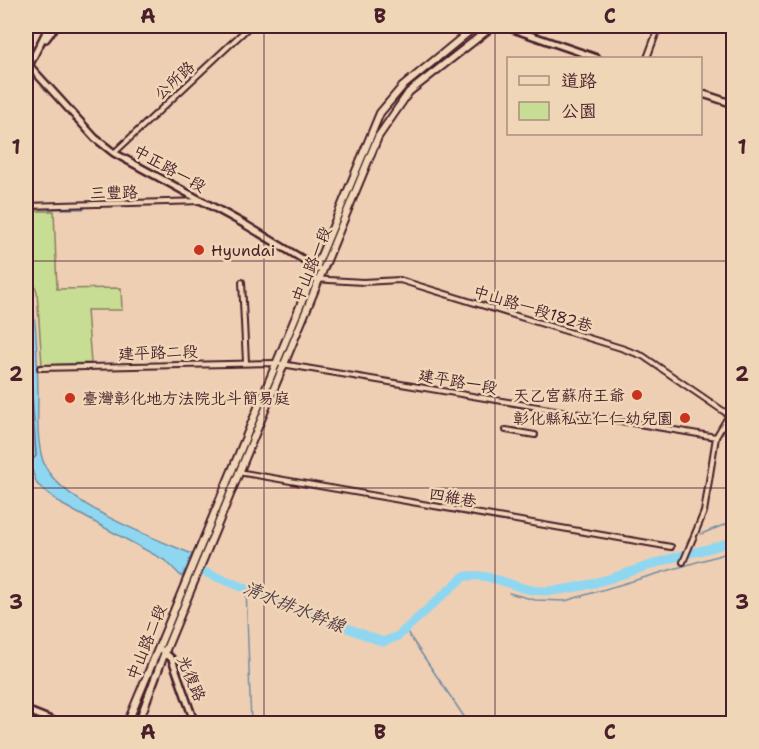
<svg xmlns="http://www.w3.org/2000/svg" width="759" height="749" viewBox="0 0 759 749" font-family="'Shantell Sans','LXGW WenKai TC',sans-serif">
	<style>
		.green { fill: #c7dd93; stroke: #887e5f; stroke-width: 1.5 }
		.water { fill: #8fd7f1; stroke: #738da2; stroke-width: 1.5 }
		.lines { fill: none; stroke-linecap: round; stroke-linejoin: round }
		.shore { stroke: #66697a; stroke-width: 1.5 }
		.stream { stroke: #738da2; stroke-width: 1.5 }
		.river { stroke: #8fd7f1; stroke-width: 9 }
		.minor-casing { stroke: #4a1f2b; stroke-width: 8 }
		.tertiary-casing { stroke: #4a1f2b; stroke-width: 10 }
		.primary-casing { stroke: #4a1f2b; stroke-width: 10 }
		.minor { stroke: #efd6b7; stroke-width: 4 }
		.tertiary { stroke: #efd6b7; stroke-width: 5 }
		.primary { stroke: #efd6b7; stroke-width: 6 }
		.grid { fill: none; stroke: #4a1f2b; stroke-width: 1.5; stroke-opacity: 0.55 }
		.poi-dot { fill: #c8321e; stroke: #efd6b7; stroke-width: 2 }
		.labels { text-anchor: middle; stroke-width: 5; stroke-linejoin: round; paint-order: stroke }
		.street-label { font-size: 16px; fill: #4a1f2b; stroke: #efd6b7 }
		.poi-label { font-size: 16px; fill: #4a1f2b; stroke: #efd6b7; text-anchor: start }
		.water-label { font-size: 18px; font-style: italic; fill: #543b49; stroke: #efd6b7 }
		.neatline { fill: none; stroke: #4a1f2b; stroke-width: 2 }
		.grid-label { font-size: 20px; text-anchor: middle; font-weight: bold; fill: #4a1f2b }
	</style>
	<rect width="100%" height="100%" fill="#efcfb4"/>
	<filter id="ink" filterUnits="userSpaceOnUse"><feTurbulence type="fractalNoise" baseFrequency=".0167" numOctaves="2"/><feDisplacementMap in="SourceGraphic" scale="12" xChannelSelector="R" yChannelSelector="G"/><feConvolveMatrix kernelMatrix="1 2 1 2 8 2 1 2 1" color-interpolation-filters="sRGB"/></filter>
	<g filter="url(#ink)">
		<!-- green -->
		<polygon class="green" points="26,211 54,211 57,289 121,288 122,310 87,310 91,363 42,365 37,292 26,259"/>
		<!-- water -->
		<path class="water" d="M26,273C37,310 37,353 38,392C38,414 36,439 43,461C56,502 154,538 192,554L182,577L166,561L63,505L37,484L26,453Z"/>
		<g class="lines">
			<!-- shore -->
			<polyline class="shore" points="26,302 36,456 33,459 26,457"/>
			<!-- stream -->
			<g class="stream">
				<polyline points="26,209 83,209 88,206"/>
				<polyline points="701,534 734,521"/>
				<polyline points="246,588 251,724"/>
				<polyline points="509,593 535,600 565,601 734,551"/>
				<polyline points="405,629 469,724"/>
			</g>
			<!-- river -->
			<path class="river" d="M176,561L383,642L398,636L463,577C493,570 517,593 547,591C591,589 634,569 676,557C695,551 715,549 734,540"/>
			<defs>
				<g id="minor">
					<polyline points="647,58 659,26"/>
					<polyline points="114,153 250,26"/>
					<polyline points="26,206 202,201"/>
					<polyline points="242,282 246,362"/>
					<polyline points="40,368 276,363 716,437 729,415 643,356 621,348 400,280 363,282 312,279"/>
					<polyline points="506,430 535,435"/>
					<polyline points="238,472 671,547"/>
					<polyline points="683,562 704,512 716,437"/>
				</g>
				<g id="tertiary">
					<polyline points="504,26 597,58"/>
					<polyline points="46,39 56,26"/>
					<polyline points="26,62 95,138 114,153 246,225 319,269"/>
					<polyline points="29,66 49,26"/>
					<polyline points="700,93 734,104"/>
					<polyline points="162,650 172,659 195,724"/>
					<polyline points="26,710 61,724"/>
				</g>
				<g id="primary">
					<polyline points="127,724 380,113 402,87 476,26"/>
					<polyline points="138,724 165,652 378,137 409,92 493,26"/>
				</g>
			</defs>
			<!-- minor casing -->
			<use href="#minor" class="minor-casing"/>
			<!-- tertiary casing -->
			<use href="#tertiary" class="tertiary-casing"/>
			<!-- primary casing -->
			<use href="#primary" class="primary-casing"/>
			<!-- minor -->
			<use href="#minor" class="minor"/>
			<!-- tertiary -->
			<use href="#tertiary" class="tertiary"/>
			<!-- primary -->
			<use href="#primary" class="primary"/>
		</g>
	</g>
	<!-- grid -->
	<path class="grid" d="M264,26V724M495,26V724M26,261H734M26,488H734"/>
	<!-- markers -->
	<g class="poi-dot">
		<circle cx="199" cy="250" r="6"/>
		<circle cx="637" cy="395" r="6"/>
		<circle cx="70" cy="398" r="6"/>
		<circle cx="685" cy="418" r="6"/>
	</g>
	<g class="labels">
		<!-- street labels -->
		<g class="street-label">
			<text transform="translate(174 80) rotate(-43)" y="6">公所路</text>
			<text transform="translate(170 168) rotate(29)" y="6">中正路一段</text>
			<text transform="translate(114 192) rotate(-1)" y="6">三豐路</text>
			<text transform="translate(311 264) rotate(-68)" y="6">中山路一段</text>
			<text transform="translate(533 308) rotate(17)" y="6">中山路一段182巷</text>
			<text transform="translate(158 352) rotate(-2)" y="6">建平路二段</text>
			<text transform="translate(458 381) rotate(10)" y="6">建平路一段</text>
			<text transform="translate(453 497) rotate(10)" y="6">四維巷</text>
			<text transform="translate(146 642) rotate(-68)" y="6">中山路二段</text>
			<text transform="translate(192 678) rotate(67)" y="6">光復路</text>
		</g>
		<!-- poi labels -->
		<g class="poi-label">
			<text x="211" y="256">Hyundai</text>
			<text x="625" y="401" text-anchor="end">天乙宮蘇府王爺</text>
			<text x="82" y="404">臺灣彰化地方法院北斗簡易庭</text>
			<text x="673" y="424" text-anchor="end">彰化縣私立仁仁幼兒園</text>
		</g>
		<!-- water labels -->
		<g class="water-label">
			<text transform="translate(294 607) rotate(22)" y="6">清水排水幹線</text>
		</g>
	</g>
	<!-- margin -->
	<rect width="759" height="749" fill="none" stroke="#efd6b7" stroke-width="66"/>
	<!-- legend -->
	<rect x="507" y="57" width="195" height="78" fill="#efd6b7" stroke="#ad8d7f" stroke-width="1.5"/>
	<rect x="519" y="76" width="30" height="9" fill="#efd6b7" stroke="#ad8d7f" stroke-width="1.5"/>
	<text x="561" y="87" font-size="18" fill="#4a1f2b">道路</text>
	<rect x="519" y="102" width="30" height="18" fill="#c7dd93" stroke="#ad8d7f" stroke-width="1.5"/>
	<text x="561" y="117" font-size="18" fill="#4a1f2b">公園</text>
	<rect x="33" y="33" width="693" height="683" class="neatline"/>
	<g class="grid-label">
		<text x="148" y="23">A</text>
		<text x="380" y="23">B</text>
		<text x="610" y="23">C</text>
		<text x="16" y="154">1</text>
		<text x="742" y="154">1</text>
		<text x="16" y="381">2</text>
		<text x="742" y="381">2</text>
		<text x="16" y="609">3</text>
		<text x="742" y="609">3</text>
		<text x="148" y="739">A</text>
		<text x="380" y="739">B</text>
		<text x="610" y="739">C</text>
	</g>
</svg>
